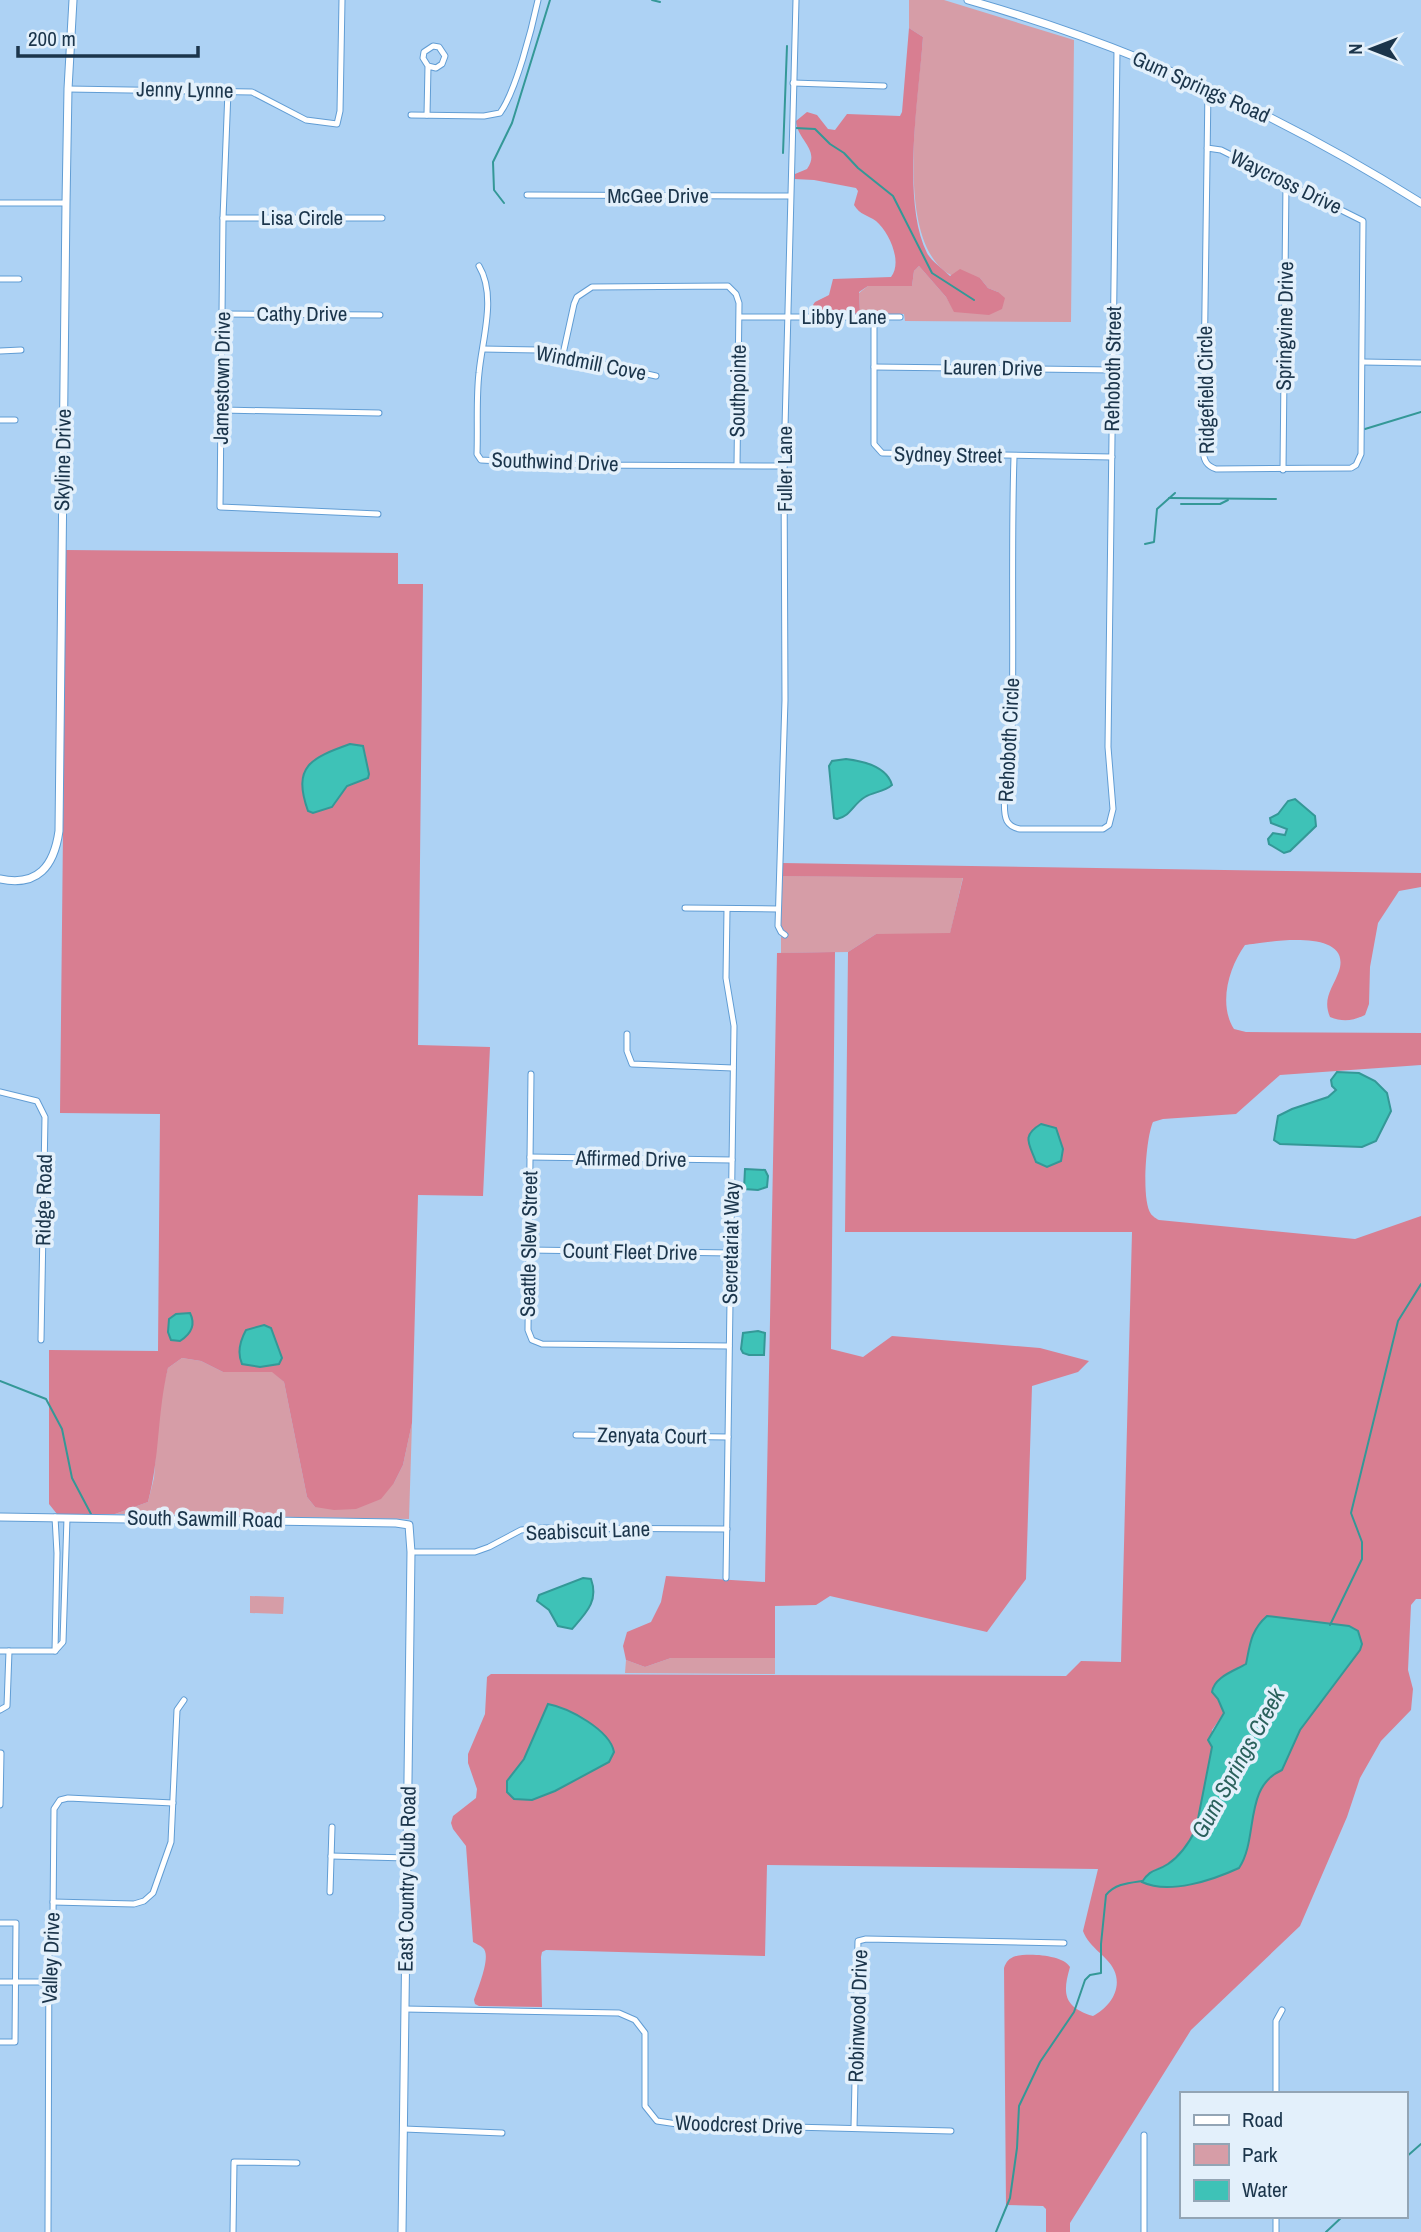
<svg xmlns="http://www.w3.org/2000/svg" width="1421" height="2232" viewBox="0 0 1421 2232" font-family="'Archivo Narrow',sans-serif">
	<style>
		.green { fill: #d69da7 }
		.forest { fill: #d87e91; fill-rule: evenodd }
		.water { fill: #3ec2b7; stroke: #349897; stroke-width: 2 }
		.lines { fill: none; stroke-linecap: round; stroke-linejoin: round }
		.stream { stroke: #349897; stroke-width: 2 }
		.street-casing { stroke: #619dd4; stroke-width: 7 }
		.secondary-casing { stroke: #619dd4; stroke-width: 9 }
		.street { stroke: #fff; stroke-width: 5 }
		.secondary { stroke: #fff; stroke-width: 7 }
		.labels { text-anchor: middle; stroke-width: 7; stroke-linejoin: round; paint-order: stroke }
		.street-label { font-size: 21px; fill: #1b354b; stroke: #e3f0fb }
		.water-label { font-size: 23px; font-style: italic; fill: #2b615c; stroke: #e3f0fb }
	</style>
	<rect width="100%" height="100%" fill="#add2f4"/>
	<!-- green -->
	<g class="green">
		<path d="M909,0H944L1074,40L1071,322L905,321L904,314H860L859,293L868,286H912L914,271L919,266L946,297L955,312L998,292L988,288L980,278C971,277 956,279 949,274C893,240 919,95 923,37L909,28Z"/>
		<polygon points="781,876 963,877 950,934 876,934 848,952 781,953"/>
		<polygon points="182,1358 201,1361 223,1372 273,1372 284,1382 307,1497 315,1507 394,1483 403,1465 412,1423 409,1519 115,1514 148,1502 154,1478 160,1399 168,1368"/>
		<polygon points="250,1596 284,1597 283,1614 250,1613"/>
		<polygon points="671,1658 775,1658 775,1674 625,1673 626,1660 645,1667"/>
	</g>
	<!-- forest -->
	<g class="forest">
		<path d="M909,28L923,37C919,96 901,201 927,253C931,261 943,269 950,276L960,269L980,278L988,288L998,292L1005,298L1002,309L989,315L954,312L946,297L919,266L914,271L912,286H868L859,292L860,314H816L813,305L815,302L829,295L833,279L891,277C903,262 889,232 876,221C868,215 860,215 854,205L858,191L856,188L814,180L794,179L795,174L807,169C821,150 797,140 796,121L807,112L817,115L828,129L835,130L847,114L900,116L902,112Z"/>
		<path d="M66,550L398,553V584H423L418,1045L490,1047L483,1196L418,1195L412,1423L403,1465L394,1483L381,1499L356,1509L334,1510L315,1507L307,1497L284,1382L272,1372H223L201,1361L182,1358L168,1368C157,1413 160,1458 148,1502L115,1514H57L49,1504V1350L158,1351L160,1114L60,1113ZM365,753L369,774L367,778L347,786L335,804L308,811L303,790Z"/>
		<path d="M782,863L1421,873V887L1399,891L1378,923L1370,967L1369,1004L1365,1015C1352,1021 1343,1022 1330,1017C1322,998 1333,988 1339,971C1353,927 1266,942 1245,945C1229,967 1218,1004 1234,1029L1246,1032L1421,1033V1065L1280,1075L1236,1114L1163,1119L1153,1122C1146,1137 1141,1201 1151,1214C1151,1215 1158,1220 1159,1220L1355,1239L1421,1216V1599H1416L1411,1605L1408,1670L1413,1689L1411,1710L1381,1741L1360,1778L1347,1817L1300,1926L1191,2030L1070,2223V2232H1046V2209L1043,2206L1006,2205L1004,1968C1006,1962 1009,1958 1016,1956C1030,1953 1063,1955 1070,1967C1062,1994 1064,2007 1093,2016C1109,2008 1123,1989 1114,1970C1108,1956 1089,1948 1083,1931L1098,1869L767,1865L765,1956L546,1950L542,1952L541,1957L542,2007L479,2006L475,2004L474,2000C477,1990 492,1956 483,1948C480,1945 476,1944 473,1942L466,1846L453,1829L451,1823L453,1816L476,1798L477,1789L468,1763V1754L485,1714L487,1677L491,1674L1066,1676L1081,1661L1121,1662L1132,1232H845L848,952L876,934L950,933L963,878L781,876ZM1251,1639L1360,1650L1300,1730L1282,1770C1253,1783 1251,1823 1246,1852L1163,1886L1149,1885L1142,1882C1152,1866 1157,1872 1170,1862C1181,1853 1190,1841 1196,1828L1212,1747V1730L1224,1713L1218,1699L1212,1692C1214,1677 1234,1671 1247,1664Z"/>
		<polygon points="835,952 831,1349 863,1357 892,1336 1040,1348 1089,1361 1078,1372 1032,1386 1026,1579 987,1632 830,1596 816,1605 775,1606 775,1658 671,1658 645,1667 626,1660 623,1646 627,1632 651,1622 661,1602 666,1576 765,1582 777,953"/>
	</g>
	<!-- water -->
	<g class="water">
		<path d="M350,744L363,746L369,774L368,778L347,786L332,807L313,813L308,811C292,766 311,758 350,744Z"/>
		<path d="M846,759C863,761 887,767 892,785C884,792 873,792 865,797C853,804 851,816 837,819L834,818L829,766L832,761Z"/>
		<polygon points="1295,799 1315,816 1316,826 1290,851 1284,853 1269,844 1268,839 1273,833 1285,835 1287,829 1271,823 1270,818 1278,814 1288,801"/>
		<polygon points="1337,1072 1359,1073 1375,1081 1387,1093 1391,1111 1376,1141 1362,1147 1280,1144 1274,1140 1278,1116 1292,1109 1328,1097 1336,1090 1332,1086 1331,1080"/>
		<path d="M1041,1124L1056,1128L1063,1149L1061,1161L1047,1167L1036,1162C1029,1143 1021,1136 1041,1124Z"/>
		<polygon points="745,1169 765,1170 768,1176 767,1187 758,1190 744,1189"/>
		<path d="M190,1313C196,1325 191,1334 180,1341L171,1340L168,1332L169,1319L176,1314Z"/>
		<path d="M264,1325L271,1328L282,1358L279,1364L260,1367L242,1364C237,1353 240,1341 246,1330Z"/>
		<polygon points="758,1331 765,1333 764,1355 749,1355 743,1353 741,1349 743,1333"/>
		<path d="M583,1578L591,1579C599,1601 586,1613 572,1629L558,1626L549,1610L537,1601L539,1595Z"/>
		<path d="M1267,1616L1349,1626L1358,1631L1362,1644L1360,1650L1300,1730L1282,1770C1243,1787 1259,1838 1239,1868C1213,1880 1169,1895 1142,1882C1151,1868 1156,1872 1168,1864C1180,1856 1190,1841 1196,1829L1212,1747L1208,1740L1224,1713L1218,1699L1212,1692C1214,1677 1234,1671 1246,1664C1250,1644 1251,1630 1267,1616Z"/>
		<path d="M548,1704C569,1708 610,1730 614,1752L609,1762L555,1791L532,1800L514,1799L507,1792V1781L524,1759Z"/>
	</g>
	<g class="lines">
		<!-- stream -->
		<g class="stream">
			<polyline points="652,0 660,2"/>
			<polyline points="795,128 815,129 830,144 844,153 858,168 893,196 932,273 974,300"/>
			<polyline points="783,153 787,46"/>
			<polyline points="504,203 494,190 493,162 512,123 550,0"/>
			<polyline points="1365,429 1421,412"/>
			<polyline points="1169,498 1276,499"/>
			<polyline points="1181,504 1220,504 1228,500"/>
			<polyline points="1145,544 1154,542 1157,509 1175,493"/>
			<polyline points="0,1381 46,1399 62,1429 72,1478 91,1514"/>
			<polyline points="1330,1625 1362,1559 1362,1542 1351,1513 1398,1321 1421,1284"/>
			<polyline points="1405,2158 1421,2144"/>
			<path d="M996,2232L1010,2198L1017,2148L1019,2106L1040,2062L1074,2012L1085,1980L1090,1975L1101,1973V1944L1106,1895C1115,1884 1128,1883 1142,1881"/>
			<polyline points="1326,2232 1343,2216"/>
		</g>
		<defs>
			<g id="street">
				<polyline points="793,83 884,86"/>
				<polyline points="68,89 252,92 306,120 337,124 340,111 342,0"/>
				<polyline points="228,91 223,218 220,507 378,514"/>
				<path d="M411,115L484,116L500,113C516,91 532,28 538,0"/>
				<polyline points="427,115 428,66 436,68 442,64 445,56 439,47 433,46 424,52 423,58 428,66"/>
				<path d="M1207,148L1221,150L1363,221L1361,454L1356,465L1351,468L1216,469C1207,466 1204,461 1203,451L1208,88"/>
				<polyline points="527,195 790,196"/>
				<polyline points="0,203 66,203"/>
				<polyline points="223,218 382,218"/>
				<path d="M479,266C497,296 482,340 479,373C476,399 478,427 477,454L481,460L585,465L784,466"/>
				<polyline points="0,279 19,279"/>
				<polyline points="224,314 380,315"/>
				<polyline points="740,317 900,317"/>
				<polyline points="874,317 874,444 882,453 1112,457"/>
				<polyline points="483,349 539,350 656,376"/>
				<polyline points="0,351 21,350"/>
				<polyline points="563,354 574,304 577,297 592,287 728,286 736,294 739,303 737,465"/>
				<polyline points="1363,362 1421,363"/>
				<polyline points="874,367 1113,370"/>
				<polyline points="222,410 379,413"/>
				<polyline points="0,420 15,420"/>
				<path d="M1014,457C1011,550 1014,643 1012,736C1012,756 999,805 1007,821C1010,826 1014,828 1020,829H1103L1109,825L1113,809L1108,747L1117,50"/>
				<polyline points="1283,470 1286,182"/>
				<polyline points="685,908 778,909"/>
				<polyline points="785,935 781,932 778,926 785,700 784,466 796,0"/>
				<polyline points="627,1034 627,1051 632,1064 733,1068"/>
				<polyline points="531,1074 528,1330 532,1340 542,1344 729,1346"/>
				<polyline points="0,1092 37,1101 45,1117 41,1340"/>
				<polyline points="530,1157 732,1160"/>
				<polyline points="529,1250 731,1253"/>
				<polyline points="576,1435 728,1437"/>
				<polyline points="55,1517 57,1553 55,1651 63,1642 67,1518"/>
				<polyline points="411,1552 475,1552 489,1547 521,1530 543,1528 727,1529"/>
				<polyline points="726,1578 734,1026 726,978 727,909"/>
				<polyline points="0,1651 55,1651"/>
				<polyline points="0,1710 7,1706 9,1651"/>
				<polyline points="0,1805 1,1753"/>
				<polyline points="331,1856 407,1858"/>
				<polyline points="330,1892 332,1827"/>
				<polyline points="53,1902 134,1904 144,1901 153,1893 171,1842 177,1710 184,1700"/>
				<polyline points="0,1923 16,1923 15,2042 0,2042"/>
				<polyline points="0,1982 49,1982"/>
				<polyline points="405,2009 619,2013 635,2020 645,2033 645,2106 657,2121 677,2124 951,2131"/>
				<polyline points="1276,2094 1276,2021 1282,2010"/>
				<polyline points="854,2128 858,1941 866,1939 1064,1943"/>
				<polyline points="404,2129 502,2133"/>
				<polyline points="1144,2135 1144,2232"/>
				<polyline points="1276,2216 1276,2232"/>
				<polyline points="48,2232 49,1937 53,1917 54,1809 60,1800 68,1798 173,1803"/>
				<polyline points="233,2232 234,2162 297,2163"/>
			</g>
			<g id="secondary">
				<path d="M968,0C1128,45 1280,114 1421,203"/>
				<path d="M0,879C38,887 54,866 59,831L66,203L68,89L73,0"/>
				<polyline points="0,1517 396,1523 409,1525 411,1552 402,2232"/>
			</g>
		</defs>
		<!-- street casing -->
		<use href="#street" class="street-casing"/>
		<!-- secondary casing -->
		<use href="#secondary" class="secondary-casing"/>
		<!-- street -->
		<use href="#street" class="street"/>
		<!-- secondary -->
		<use href="#secondary" class="secondary"/>
	</g>
	<g class="labels">
		<!-- street labels -->
		<g class="street-label">
			<text transform="translate(1201 87) rotate(24)" y="7">Gum Springs Road</text>
			<text transform="translate(185 90) rotate(1)" y="7">Jenny Lynne</text>
			<text transform="translate(1286 182) rotate(26)" y="7">Waycross Drive</text>
			<text x="658" y="203">McGee Drive</text>
			<text x="302" y="225">Lisa Circle</text>
			<text x="302" y="321">Cathy Drive</text>
			<text x="844" y="324">Libby Lane</text>
			<text transform="translate(1285 326) rotate(-89)" y="7">Springvine Drive</text>
			<text transform="translate(591 363) rotate(11)" y="7">Windmill Cove</text>
			<text transform="translate(993 368) rotate(1)" y="7">Lauren Drive</text>
			<text transform="translate(1113 369) rotate(-89)" y="7">Rehoboth Street</text>
			<text transform="translate(222 378) rotate(-89)" y="7">Jamestown Drive</text>
			<text transform="translate(1206 390) rotate(-91)" y="7">Ridgefield Circle</text>
			<text transform="translate(738 391) rotate(-89)" y="7">Southpointe</text>
			<text transform="translate(948 455) rotate(1)" y="7">Sydney Street</text>
			<text transform="translate(63 460) rotate(-89)" y="7">Skyline Drive</text>
			<text transform="translate(555 462) rotate(2)" y="7">Southwind Drive</text>
			<text transform="translate(785 469) rotate(-90)" y="7">Fuller Lane</text>
			<text transform="translate(1009 740) rotate(-87)" y="7">Rehoboth Circle</text>
			<text transform="translate(631 1159) rotate(1)" y="7">Affirmed Drive</text>
			<text transform="translate(44 1200) rotate(-89)" y="7">Ridge Road</text>
			<text transform="translate(731 1243) rotate(-89)" y="7">Secretariat Way</text>
			<text transform="translate(529 1244) rotate(-89)" y="7">Seattle Slew Street</text>
			<text transform="translate(630 1252) rotate(1)" y="7">Count Fleet Drive</text>
			<text transform="translate(652 1436) rotate(1)" y="7">Zenyata Court</text>
			<text transform="translate(205 1519) rotate(1)" y="7">South Sawmill Road</text>
			<text transform="translate(588 1531) rotate(-2)" y="7">Seabiscuit Lane</text>
			<text transform="translate(407 1879) rotate(-89)" y="7">East Country Club Road</text>
			<text transform="translate(51 1958) rotate(-88)" y="7">Valley Drive</text>
			<text transform="translate(858 2016) rotate(-88)" y="7">Robinwood Drive</text>
			<text transform="translate(739 2125) rotate(2)" y="7">Woodcrest Drive</text>
		</g>
		<!-- water labels -->
		<g class="water-label">
			<text transform="translate(1238 1763) rotate(-61)" y="8">Gum Springs Creek</text>
		</g>
	</g>
	<!-- legend -->
	<rect x="1180" y="2092" width="228" height="126" fill="#e3f0fb" stroke="#93a5b5" stroke-width="2"/>
	<rect x="1194" y="2115" width="35" height="10" fill="#ffffff" stroke="#93a5b5" stroke-width="2"/>
	<text x="1242" y="2127" font-size="21" fill="#1b354b">Road</text>
	<rect x="1194" y="2144" width="35" height="21" fill="#d69da7" stroke="#93a5b5" stroke-width="2"/>
	<text x="1242" y="2162" font-size="21" fill="#1b354b">Park</text>
	<rect x="1194" y="2180" width="35" height="21" fill="#3ec2b7" stroke="#93a5b5" stroke-width="2"/>
	<text x="1242" y="2197" font-size="21" fill="#1b354b">Water</text>
	<!-- north arrow -->
	<g transform="translate(1372 49) rotate(270)" stroke="#e3f0fb" stroke-width="5" paint-order="stroke">
	<path d="M0-5L12 26L0 18L-12 26Z" fill="#1b354b"/>
	<text y="-10" font-size="19" font-weight="bold" text-anchor="middle" fill="#1b354b">N</text>
	</g>
	<!-- scale -->
	<path d="M18 46v10h180v-10" fill="none" stroke="#1b354b" stroke-width="3.5"/>
	<text x="28" y="46" font-size="21" fill="#1b354b" stroke="#e3f0fb" stroke-width="5" paint-order="stroke">200 m</text>
</svg>
